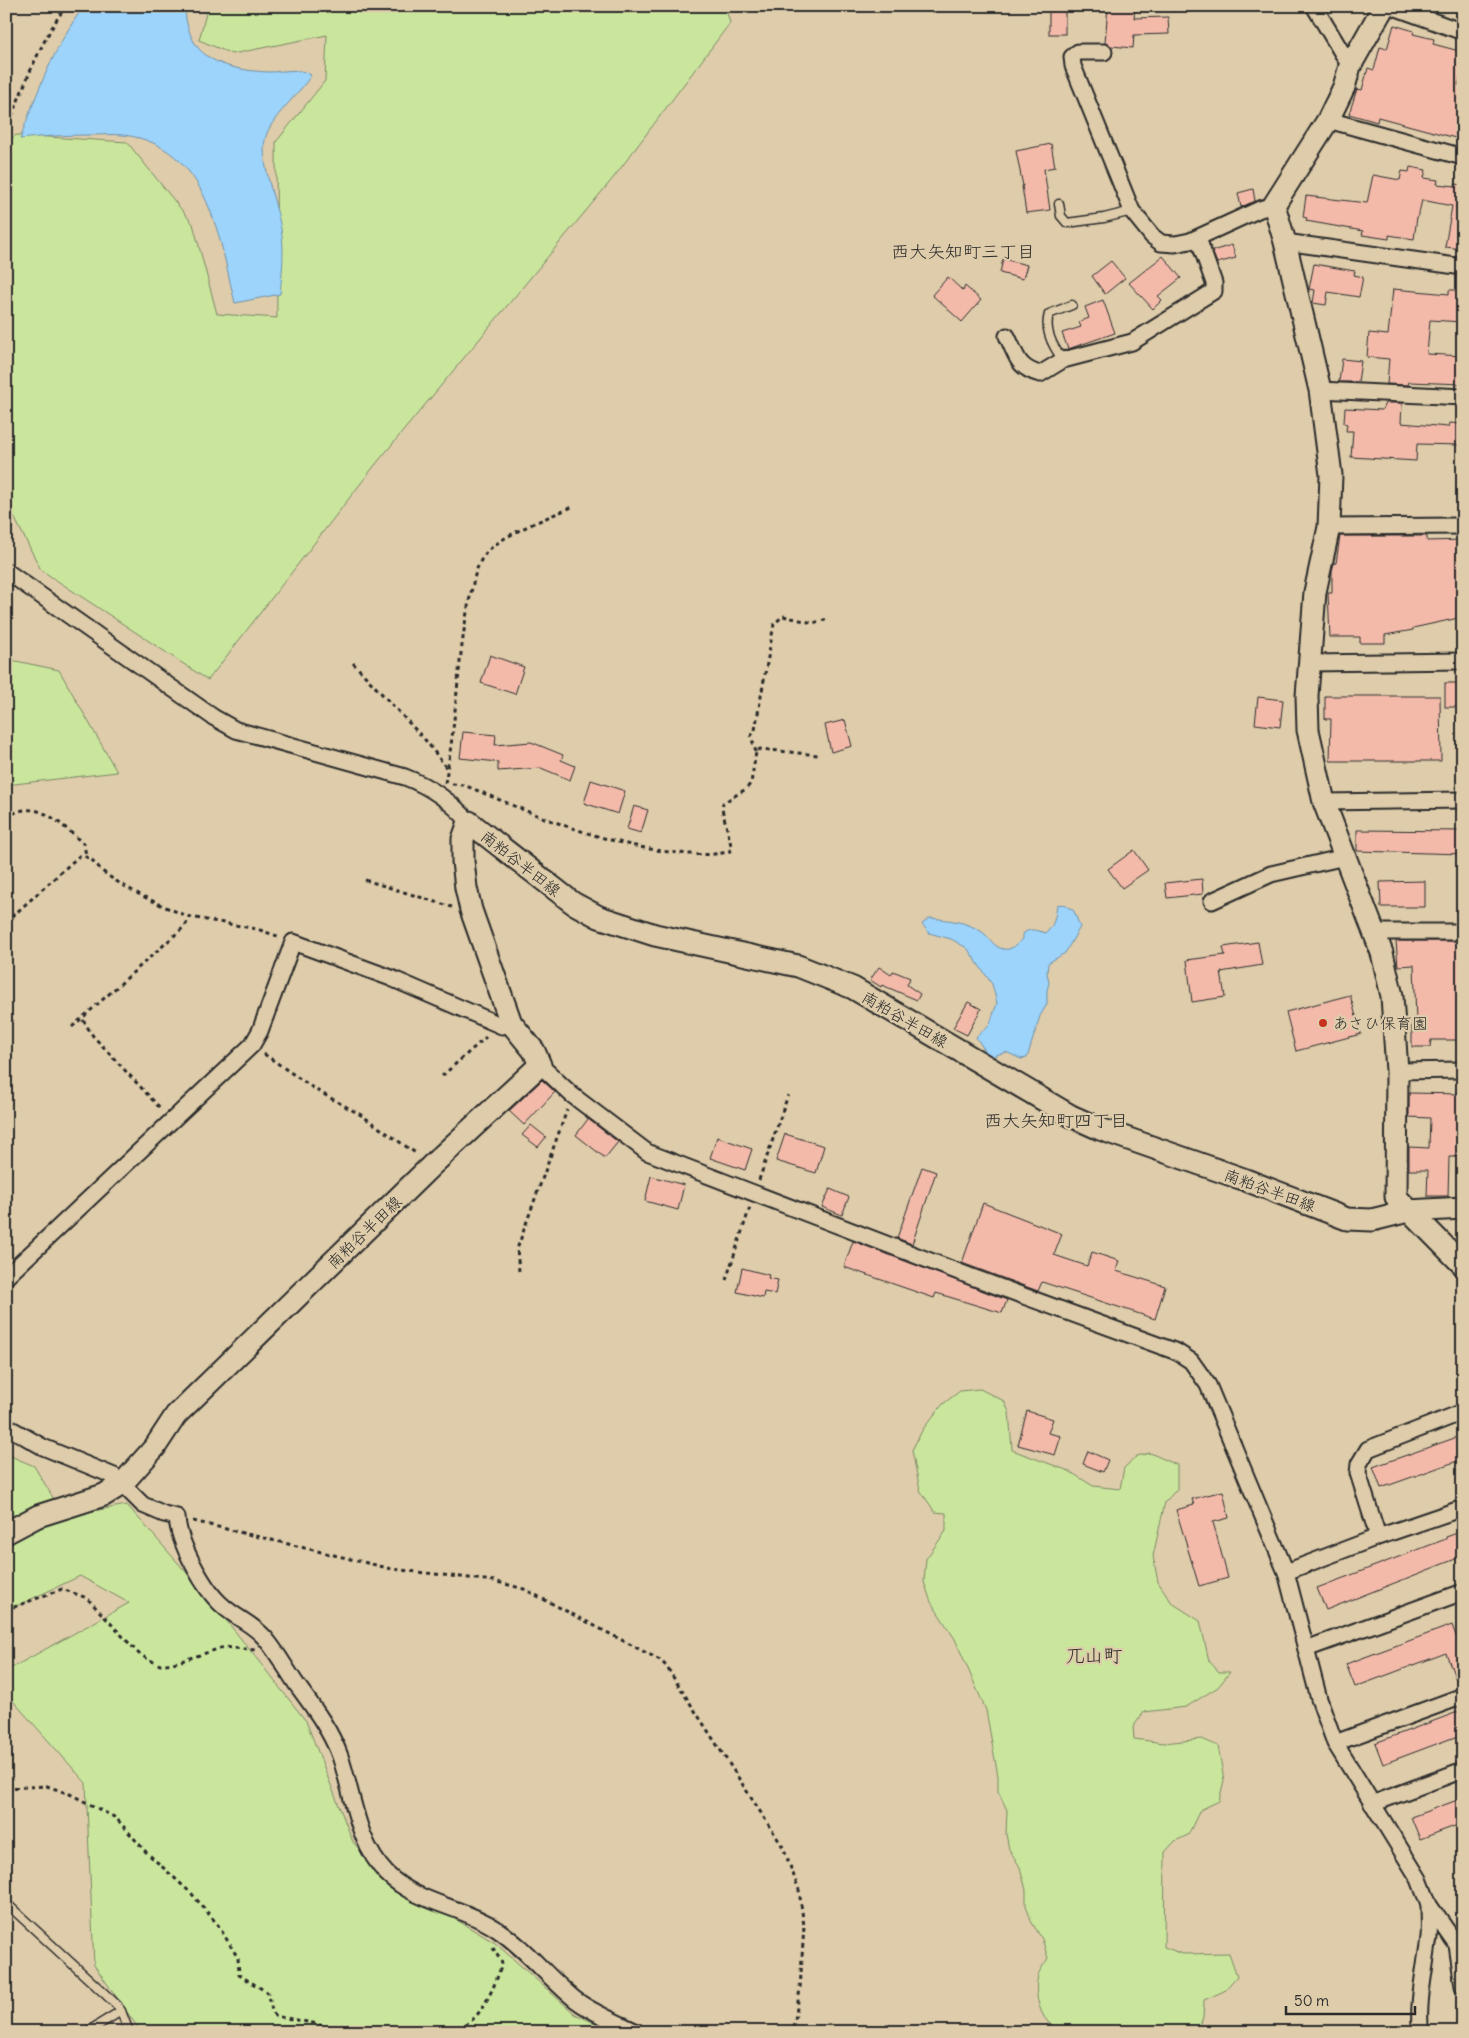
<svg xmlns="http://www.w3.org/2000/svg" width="1469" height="2038" viewBox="0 0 1469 2038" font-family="Delius,'Klee One',sans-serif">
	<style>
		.green { fill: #cae69d; stroke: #7a8864 }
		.water { fill: #9dd4fc; stroke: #6f90a8 }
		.building { fill: #f3baaa; stroke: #2b2b2b }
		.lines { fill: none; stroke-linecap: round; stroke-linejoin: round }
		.lane-casing { stroke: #2b2b2b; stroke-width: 11 }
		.street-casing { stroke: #2b2b2b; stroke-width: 19 }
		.secondary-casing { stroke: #2b2b2b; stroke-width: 25 }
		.path { stroke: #2b2b2b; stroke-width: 3; stroke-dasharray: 4 4; stroke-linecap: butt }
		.lane { stroke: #deccaa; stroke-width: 8 }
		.street { stroke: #deccaa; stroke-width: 15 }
		.secondary { stroke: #deccaa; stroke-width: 21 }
		.poi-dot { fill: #c8321e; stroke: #deccaa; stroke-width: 2 }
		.labels { text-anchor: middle; stroke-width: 4.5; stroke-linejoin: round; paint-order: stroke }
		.street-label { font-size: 16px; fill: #2b2b2b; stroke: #deccaa }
		.poi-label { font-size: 16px; fill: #2b2b2b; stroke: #deccaa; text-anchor: start }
		.neighbourhood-label { font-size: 18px; fill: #2b2b2b; stroke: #deccaa }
		.quarter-label { font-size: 19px; fill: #2b2b2b; stroke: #deccaa }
	</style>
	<rect width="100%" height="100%" fill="#deccaa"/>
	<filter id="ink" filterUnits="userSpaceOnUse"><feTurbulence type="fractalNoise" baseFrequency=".02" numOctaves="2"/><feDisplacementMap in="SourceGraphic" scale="10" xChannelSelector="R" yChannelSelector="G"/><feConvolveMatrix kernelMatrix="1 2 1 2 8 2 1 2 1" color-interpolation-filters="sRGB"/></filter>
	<g filter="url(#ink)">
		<!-- green -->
		<g class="green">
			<polygon points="208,6 725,6 730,23 614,177 375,465 208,680 41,570 6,501 6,143 16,135 127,142 193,224 217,314 277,318 276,142 325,81 327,35 232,54 199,40"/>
			<polygon points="6,659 59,670 117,772 6,785"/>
			<path d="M980,1389L1004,1401L1009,1412L1012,1450L1069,1471L1093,1486L1120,1489L1124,1468L1137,1456L1150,1453L1177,1465V1489L1165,1502L1153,1556L1158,1582L1172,1603L1200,1621L1209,1661L1219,1672H1230L1218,1687L1186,1707L1144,1712L1133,1727L1134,1739L1164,1743L1202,1739L1218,1746L1224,1780L1219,1801L1200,1810L1188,1835L1175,1841L1165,1852L1164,1947L1183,1954L1229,1953L1237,1976L1224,1991L1204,2000L1203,2017L1198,2032H1074C1066,2030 1054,2028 1048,2022C1038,2011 1034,1990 1038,1976C1039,1970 1045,1964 1048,1958L1042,1939L1031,1921L1026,1905V1890L1020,1867L1009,1849L1006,1834L1007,1810L998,1791V1776L986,1710L955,1639L931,1602L924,1582L926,1559L946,1531V1513L935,1512L920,1490L912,1450L923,1429L943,1404L960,1391Z"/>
			<polygon points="6,1454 34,1466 64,1516 127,1505 207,1596 306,1721 353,1842 380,1874 495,1943 575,2014 614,2032 141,2032 94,1965 86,1783 6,1693 6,1671 129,1603 80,1576 6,1611"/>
		</g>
		<!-- water -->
		<g class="water">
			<path d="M84,6H186C184,17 188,30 193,40C206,66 243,71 269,72C283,72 299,67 311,75C300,94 269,118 265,140C260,163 277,204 281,229C285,251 282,272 280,294L235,303C228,275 223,245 213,218C198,174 171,140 123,135C113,134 102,135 92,135C68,135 44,136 20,139C37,92 54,47 84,6Z"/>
			<path d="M1063,904L1074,911L1080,927L1065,953L1048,963L1047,973L1049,983L1047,990V1004L1040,1016L1027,1058L1021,1059L1006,1052L989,1057L976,1037L990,1024L997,1003L992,984L967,948L951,939L929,933L922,924L930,918C948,920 966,921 982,932C990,937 992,946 1003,949C1011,951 1017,944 1023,939V934C1030,927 1037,931 1046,933C1055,925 1055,916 1057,905Z"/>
		</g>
		<!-- building -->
		<g class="building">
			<polygon points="1108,6 1135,6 1134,18 1168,17 1169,34 1134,35 1133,48 1111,46 1105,43"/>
			<rect x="1049" y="8" width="16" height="26"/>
			<polygon points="1394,25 1414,31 1413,34 1434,39 1433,44 1463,52 1463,67 1458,85 1463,86 1463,140 1378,117 1377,122 1349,114 1357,89 1362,90 1368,68 1374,70 1380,47 1387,49"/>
			<polygon points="1051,144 1055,167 1044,169 1050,210 1026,213 1022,186 1023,186 1016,151"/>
			<polygon points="1410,167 1426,170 1424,178 1438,180 1437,184 1455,186 1455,184 1463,185 1463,249 1445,247 1452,206 1422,200 1418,217 1417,217 1414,239 1389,235 1389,239 1362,235 1363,231 1306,221 1307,218 1303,217 1306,196 1367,203 1373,175 1400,180 1402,171 1409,172"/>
			<polygon points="1253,189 1255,201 1241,207 1238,193"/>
			<polygon points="1232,245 1236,258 1217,263 1212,251"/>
			<polygon points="1163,256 1181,278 1158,296 1162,300 1153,309 1129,283"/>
			<polygon points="1003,259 1027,265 1023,279 1000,273"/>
			<polygon points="1111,261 1125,278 1105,294 1092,276"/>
			<polygon points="1314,264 1355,271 1354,275 1363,277 1359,297 1328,292 1326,305 1313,303 1315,290 1309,289"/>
			<polygon points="948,277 963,291 965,286 981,300 962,322 932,295"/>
			<polygon points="1393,289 1449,294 1449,290 1463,290 1463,322 1430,320 1427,354 1463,356 1463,384 1409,382 1408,385 1387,384 1389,359 1367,357 1369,333 1388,335"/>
			<polygon points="1103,300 1115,333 1068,349 1062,333 1081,327 1079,322 1089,318 1085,307"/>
			<polygon points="1342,359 1361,361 1358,382 1339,382"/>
			<polygon points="1385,403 1402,403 1401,423 1448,427 1449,423 1463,424 1461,445 1417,444 1416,461 1351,457 1353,431 1346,431 1347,424 1344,423 1345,408 1382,410"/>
			<polygon points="1340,536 1427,536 1427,541 1463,540 1463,617 1413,628 1413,630 1385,635 1385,643 1360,643 1360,637 1330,637 1328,593 1332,593 1332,571 1334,563 1336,563"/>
			<polygon points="490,655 524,667 515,694 481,683"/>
			<rect x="1445" y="683" width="18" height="24"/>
			<polygon points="1325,696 1440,696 1441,761 1330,761 1331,719 1325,719"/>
			<polygon points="1258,697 1283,700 1280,727 1255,724"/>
			<polygon points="845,720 852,746 831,752 825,725"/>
			<polygon points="463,732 496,735 495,745 531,742 563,755 561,760 575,766 570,780 541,768 498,771 498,762 460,758"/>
			<polygon points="591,780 625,791 618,814 584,803"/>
			<polygon points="634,806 648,810 641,833 627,829"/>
			<polygon points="1357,830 1463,831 1463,854 1357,851"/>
			<polygon points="1134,850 1148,870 1122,888 1108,869"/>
			<polygon points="1202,879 1203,894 1167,898 1165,883"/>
			<polygon points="1425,881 1425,907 1381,907 1380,882"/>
			<polygon points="1396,941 1461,941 1463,1040 1431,1040 1430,1047 1412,1047 1412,1020 1416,1020 1414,965 1398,966"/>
			<polygon points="1258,942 1262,965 1221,972 1225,997 1192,1002 1187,960 1225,955 1223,947"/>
			<polygon points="879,967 891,975 893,971 910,978 907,985 920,994 917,1000 882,985 881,987 870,980"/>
			<polygon points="1350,995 1361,1034 1296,1051 1286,1012"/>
			<polygon points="968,1002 981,1009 967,1035 953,1028"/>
			<polygon points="542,1080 555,1092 524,1125 509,1111"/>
			<polygon points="1409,1093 1463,1094 1463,1157 1449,1157 1448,1196 1427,1196 1428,1170 1409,1170 1409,1147 1429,1148 1430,1118 1409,1117"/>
			<polygon points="588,1119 618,1142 605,1158 576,1135"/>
			<polygon points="531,1125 546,1137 538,1147 522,1135"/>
			<polygon points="785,1134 824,1146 816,1173 776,1161"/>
			<polygon points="717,1137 752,1149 745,1170 710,1158"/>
			<polygon points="922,1167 936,1172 912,1244 897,1238"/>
			<polygon points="651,1176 684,1185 678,1210 645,1201"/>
			<polygon points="830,1189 849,1197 842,1215 822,1207"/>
			<polygon points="983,1203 1062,1234 1054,1255 1087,1266 1092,1252 1119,1261 1116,1271 1165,1286 1155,1319 1042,1282 1038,1291 962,1263"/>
			<polygon points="853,1241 1007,1300 1002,1313 936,1293 934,1298 844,1267"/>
			<polygon points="742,1268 769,1275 768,1278 778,1280 775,1294 764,1292 763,1298 737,1292"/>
			<polygon points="1027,1411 1053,1419 1048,1433 1061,1436 1055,1455 1018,1445"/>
			<polygon points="1463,1435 1463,1459 1381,1488 1373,1467"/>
			<polygon points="1088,1451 1108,1460 1103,1472 1083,1464"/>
			<polygon points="1223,1491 1229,1518 1213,1522 1228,1578 1199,1586 1176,1510 1194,1505 1192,1499"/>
			<polygon points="1463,1531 1463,1556 1326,1610 1317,1588 1446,1539 1446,1537"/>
			<polygon points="1452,1625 1463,1654 1463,1687 1459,1688 1446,1653 1355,1687 1346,1664"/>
			<polygon points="1463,1710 1463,1734 1383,1764 1375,1743"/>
			<polygon points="1463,1798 1463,1823 1420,1839 1411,1817"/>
		</g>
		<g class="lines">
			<defs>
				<g id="lane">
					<polyline points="1059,204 1061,216 1067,223 1104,218 1132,211"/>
					<path d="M1063,360C1053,347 1044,330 1049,314L1072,305"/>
					<polyline points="6,1903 117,2005 121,2011"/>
					<polyline points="87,2032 121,2011 129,2032"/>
				</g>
				<g id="street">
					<polyline points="1314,6 1350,66"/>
					<polyline points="1391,6 1463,32"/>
					<polyline points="1104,52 1078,52 1072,57 1073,66 1132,211 1152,236 1161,243 1175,244 1190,241 1260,209 1274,205"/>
					<polyline points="1328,120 1463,157"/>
					<polyline points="1285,242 1463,267"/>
					<path d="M1007,336C1017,356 1017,368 1040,374L1063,360L1132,342L1214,291V283L1198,238"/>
					<polyline points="1320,390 1463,397"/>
					<polyline points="1329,527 1463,526"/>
					<path d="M6,571L213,717L236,730L405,777C431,787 451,801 469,822"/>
					<polyline points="1310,663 1463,661"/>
					<polyline points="1324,802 1463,800"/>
					<polyline points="1212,901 1271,874 1345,857"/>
					<polyline points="1374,932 1463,932"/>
					<polyline points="540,1065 572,1095 647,1152 972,1277 1177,1352 1191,1361 1208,1385 1286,1572 1319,1699 1335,1743 1419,1879 1429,1905 1457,1945 1463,1986"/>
					<polyline points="1397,1071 1463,1070"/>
					<polyline points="6,1277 252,1045 260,1031 293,942 391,978 502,1026 511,1023"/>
					<path d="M6,1426L43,1447L114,1476L143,1505L164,1514L177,1517C178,1542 204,1590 223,1606C236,1618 253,1624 265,1638C277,1652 286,1669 297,1685C313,1707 330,1729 340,1756C353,1794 357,1844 387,1874C417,1903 461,1906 495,1928C524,1947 545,1974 571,1996C586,2010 618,2023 637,2032"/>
					<polyline points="1375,1538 1463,1508"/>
					<polyline points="1286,1572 1375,1538 1376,1530 1358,1473 1359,1464 1368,1449 1463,1412"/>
					<polyline points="1306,1649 1463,1592"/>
					<polyline points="1335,1743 1463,1696"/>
					<polyline points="1372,1804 1463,1770"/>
					<path d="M1421,2032C1416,2008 1426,1963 1429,1937C1430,1927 1429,1916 1429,1905"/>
				</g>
				<g id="secondary">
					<polyline points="1384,6 1350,66 1344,87 1328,120 1274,205 1285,242 1320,390 1331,475 1329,527 1315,592 1307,696 1308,730 1324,802 1382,953 1392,996 1397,1071 1396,1197 1463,1265"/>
					<polyline points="6,1533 38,1516 104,1495 122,1484 155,1447 176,1415 432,1165 540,1065 534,1051 511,1023 471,910 466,888 463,861 463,839 469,822 573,903 599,917 655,935 798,966 853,988 1071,1116 1100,1129 1243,1179 1347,1219 1372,1220 1408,1211 1463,1208"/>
				</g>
			</defs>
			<!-- lane casing -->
			<use href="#lane" class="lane-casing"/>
			<!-- street casing -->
			<use href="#street" class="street-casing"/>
			<!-- secondary casing -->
			<use href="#secondary" class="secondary-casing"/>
			<!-- path -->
			<g class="path">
				<path d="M6,131C23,89 39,43 66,6"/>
				<polyline points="353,663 427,742 448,770"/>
				<polyline points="756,752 751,736 755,730 774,624 783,616 813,623 828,619"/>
				<path d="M445,783C457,721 457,658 470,597C474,581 475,565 487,552C503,534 552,516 574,506"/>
				<path d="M452,784L464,785C531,813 596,842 669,852C689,854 711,857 730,851L731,845L722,809L723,803L746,789L751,783L756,752L760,749L818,755"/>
				<path d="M6,818C37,795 61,825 84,844L86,856"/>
				<polyline points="365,880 452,907"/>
				<path d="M6,922L79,856C94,856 96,867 107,875C132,892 161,906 190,917"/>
				<polyline points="83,1020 93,1036 162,1110"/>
				<polyline points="72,1027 185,926 190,917 257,929 280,937"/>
				<polyline points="264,1054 316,1090 361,1115 417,1154"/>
				<polyline points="442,1076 486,1037"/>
				<polyline points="759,1180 788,1095"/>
				<polyline points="519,1271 517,1249 567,1110"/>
				<polyline points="726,1280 750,1207"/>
				<polyline points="193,1521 392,1569 494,1581 524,1589 660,1660 666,1666 783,1847 799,1890 804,1926 800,1989 795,2020 791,2032"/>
				<polyline points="6,1610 62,1589 87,1598 140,1655 160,1665 178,1662 224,1647 255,1650"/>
				<path d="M6,1788L47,1786L72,1795L116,1818L146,1852L192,1894L218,1925L238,1958L239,1975L267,1992C272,2000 269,2008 275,2016L318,2024L331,2032"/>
				<polyline points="405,2032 406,2032"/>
				<path d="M442,2032C449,2030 458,2028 465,2025C483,2016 497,1981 502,1963L493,1948"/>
			</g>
			<!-- lane -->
			<use href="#lane" class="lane"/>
			<!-- street -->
			<use href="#street" class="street"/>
			<!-- secondary -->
			<use href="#secondary" class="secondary"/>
		</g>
	</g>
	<!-- markers -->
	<circle class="poi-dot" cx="1323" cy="1023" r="5"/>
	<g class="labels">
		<!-- street labels -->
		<g class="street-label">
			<text transform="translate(521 863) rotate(38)" y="6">南粕谷半田線</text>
			<text transform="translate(905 1019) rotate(30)" y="6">南粕谷半田線</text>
			<text transform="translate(1270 1190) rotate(20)" y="6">南粕谷半田線</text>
			<text transform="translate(364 1232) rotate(-44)" y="6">南粕谷半田線</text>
		</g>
		<!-- poi labels -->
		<g class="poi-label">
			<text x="1333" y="1029">あさひ保育園</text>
		</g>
		<!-- neighbourhood labels -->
		<g class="neighbourhood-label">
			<text x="963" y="258">西大矢知町三丁目</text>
			<text x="1056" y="1127">西大矢知町四丁目</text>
		</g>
		<!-- quarter labels -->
		<g class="quarter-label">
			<text x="1094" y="1662">兀山町</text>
		</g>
	</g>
	<!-- margin -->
	<rect width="1469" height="2038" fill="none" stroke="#deccaa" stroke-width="25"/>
	<rect x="12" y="12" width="1444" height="2013" fill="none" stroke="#2b2b2b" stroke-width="2" filter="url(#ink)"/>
	<!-- scale -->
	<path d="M1286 2006v8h129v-8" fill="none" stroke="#2b2b2b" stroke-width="2.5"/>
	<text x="1294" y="2006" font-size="15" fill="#2b2b2b" stroke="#deccaa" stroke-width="4" paint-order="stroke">50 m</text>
</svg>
